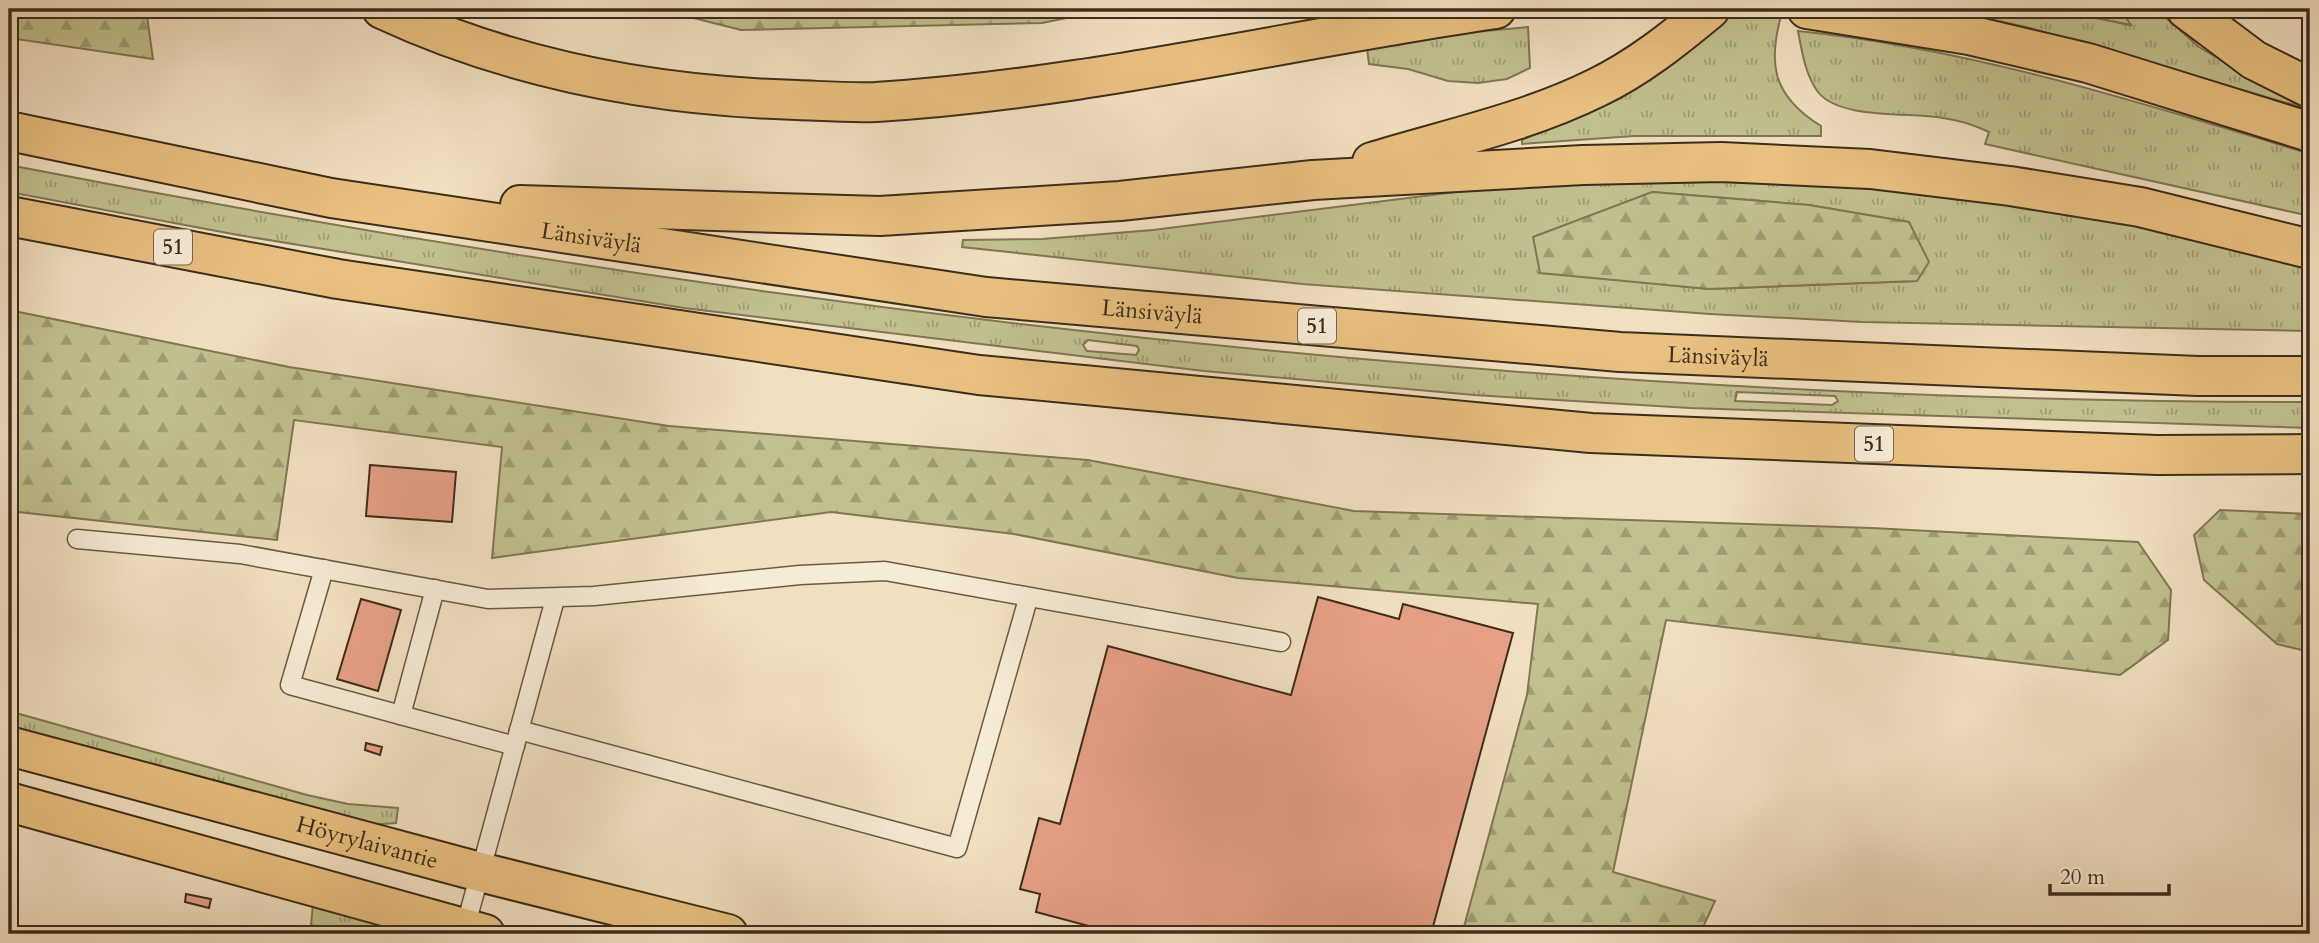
<svg xmlns="http://www.w3.org/2000/svg" width="2319" height="943" viewBox="0 0 2319 943" font-family="Cardo,serif">
	<style>
		.grass { fill: url(#grass-tufts); stroke: #807654; stroke-width: 2; fill-rule: evenodd }
		.forest { fill: url(#forest-firs); stroke: #807654; stroke-width: 2 }
		.building { fill: #e7a086; stroke: #3e2c1b; stroke-width: 2 }
		.lines { fill: none; stroke-linecap: round; stroke-linejoin: round }
		.service-casing { stroke: #6b5944; stroke-width: 21 }
		.primary-casing { stroke: #3e2c1b; stroke-width: 42 }
		.motorway-casing { stroke: #3e2c1b; stroke-width: 42 }
		.service { stroke: #f6ebd6; stroke-width: 18 }
		.primary { stroke: #e8c080; stroke-width: 38 }
		.motorway { stroke: #e8c080; stroke-width: 38 }
		.labels { text-anchor: middle; stroke-width: 5; stroke-linejoin: round; paint-order: stroke }
		.shield { fill: #f6ebd6; stroke: #756553; stroke-width: 2 }
		.shield-label { font-size: 21px; font-weight: bold; fill: #3e2c1b }
		.street-label { font-size: 23px; fill: #3e2c1b; stroke: #f6ebd6 }
	</style>
	<defs>
		<pattern id="grass-tufts" width="24" height="20" patternUnits="userSpaceOnUse" patternTransform="scale(1.75)"><rect width="24" height="20" fill="#c1c08e"/><path d="M3 7l-1-3M5 7V3M7 7l1-3M15 17l-1-3M17 17v-4M19 17l1-3" fill="none" stroke="#9e9c73"/></pattern>
		<pattern id="forest-firs" width="22" height="20" patternUnits="userSpaceOnUse" patternTransform="scale(1.75)"><rect width="22" height="20" fill="#c1c08e"/><path d="M5 1l3.5 6h-7zM16 11l3.5 6h-7z" fill="#9e9c73"/></pattern>
	</defs>
	<rect width="100%" height="100%" fill="#f1e0c0"/>
	<filter id="stains"><feTurbulence type="fractalNoise" baseFrequency=".00286" numOctaves="4"/><feColorMatrix values="0 0 0 0 .2 0 0 0 0 .09 0 0 0 0 .02 0 0 0 .5 -.17"/></filter>
	<radialGradient id="worn" r=".72"><stop offset=".6" stop-color="#630" stop-opacity="0"/><stop offset="1" stop-color="#630" stop-opacity=".3"/></radialGradient>
	<!-- grass -->
	<g class="grass">
		<path d="M1740,9H1783C1767,62 1771,95 1821,126V136H1634L1522,144V140L1637,87Z"/>
		<polygon points="1945,9 2053,9 2130,25 2120,9 2156,9 2199,47 2301,107 2030,28"/>
		<polygon points="1528,27 1530,68 1507,79 1478,83 1448,81 1408,69 1369,64 1367,48 1453,34"/>
		<path d="M1798,31C1974,49 2142,103 2310,154V216L1985,144L1989,132C1974,125 1959,120 1943,118C1911,112 1840,120 1818,92C1805,74 1802,52 1798,31Z"/>
		<path d="M9,165C767,313 1537,402 2310,402V428L1690,408L1474,395L1204,371L684,308L238,235L9,192ZM1088,340L1137,346L1139,350L1136,355L1087,351L1083,345ZM1737,392L1835,396L1838,401L1832,405L1735,401Z"/>
		<path d="M1657,180C1799,180 1941,191 2082,213C2158,225 2235,248 2310,266V331L1862,322L1710,314L1302,284L962,247L963,240L1042,239L1153,230L1472,190ZM1652,192L1809,205L1909,222L1916,281L1709,289L1540,272Z"/>
		<polygon points="9,711 307,795 348,804 398,808 396,823 367,825 9,728"/>
		<polygon points="313,904 397,928 404,934 341,934 311,925"/>
	</g>
	<!-- forest -->
	<g class="forest">
		<polygon points="9,9 146,9 153,59 9,38"/>
		<polygon points="658,9 1111,9 1042,23 741,30"/>
		<polygon points="2053,9 2120,9 2131,25"/>
		<polygon points="1652,192 1809,205 1909,222 1929,262 1917,281 1709,289 1540,273 1533,237"/>
		<polygon points="9,310 289,367 669,426 1088,460 1354,511 1872,528 2138,542 2171,590 2168,640 2120,675 1666,620 1613,872 1715,901 1700,934 1462,934 1527,695 1538,604 1238,578 1014,534 831,512 492,558 502,447 294,420 277,540 9,511"/>
		<polygon points="2220,510 2310,514 2310,652 2277,644 2204,580 2194,535"/>
	</g>
	<!-- building -->
	<g class="building">
		<polygon points="370,465 456,472 452,522 366,516"/>
		<polygon points="1318,597 1399,619 1403,604 1513,633 1431,934 1119,934 1036,912 1040,894 1020,889 1039,818 1060,824 1108,646 1291,695"/>
		<polygon points="361,599 401,610 378,691 337,679"/>
		<polygon points="366,743 382,747 380,755 365,750"/>
		<polygon points="186,894 211,899 209,908 185,902"/>
	</g>
	<g class="lines">
		<defs>
			<g id="service">
				<polyline points="77,539 240,554 488,599 594,596 800,575 885,571 1281,642"/>
				<polyline points="324,569 290,685 515,746"/>
				<polyline points="401,715 435,589"/>
				<polyline points="519,730 957,848 1028,599"/>
				<polyline points="465,928 555,599"/>
			</g>
			<g id="primary">
				<path id="s1" d="M9,746L480,872L728,934"/>
				<polyline points="9,802 485,934"/>
			</g>
			<g id="motorway">
				<path d="M382,9C511,69 655,96 797,100C823,101 850,103 876,102C1085,89 1289,39 1496,9"/>
				<polyline points="1807,9 1969,35 2088,63 2310,132"/>
				<polyline points="2186,9 2254,60 2310,88"/>
				<path id="s2" d="M9,131L331,198L986,297L1620,352L2198,376H2310"/>
				<path d="M1372,162C1447,139 1525,123 1596,88C1638,68 1675,38 1710,9"/>
				<polyline points="520,205 880,216 1120,201 1313,180 1583,165 1721,162 1870,169 2010,186 2140,207 2310,249"/>
				<polyline points="9,216 338,279 979,375 1591,433 2157,455 2310,454"/>
			</g>
		</defs>
		<!-- service casing -->
		<use href="#service" class="service-casing"/>
		<!-- primary casing -->
		<use href="#primary" class="primary-casing"/>
		<!-- motorway casing -->
		<use href="#motorway" class="motorway-casing"/>
		<!-- service -->
		<use href="#service" class="service"/>
		<!-- primary -->
		<use href="#primary" class="primary"/>
		<!-- motorway -->
		<use href="#motorway" class="motorway"/>
	</g>
	<g class="labels">
		<!-- shield labels -->
		<g class="shield">
			<rect x="154" y="229.5" width="38" height="35" rx="5"/>
			<rect x="1298" y="308.5" width="38" height="35" rx="5"/>
			<rect x="1855" y="426.5" width="38" height="35" rx="5"/>
		</g>
		<g class="shield-label">
			<text x="173" y="254">51</text>
			<text x="1317" y="333">51</text>
			<text x="1874" y="451">51</text>
		</g>
		<!-- street labels -->
		<g class="street-label">
			<text dy="8" stroke="none"><textPath href="#s2" startOffset="592">Länsiväylä</textPath></text>
			<text dy="8" stroke="none"><textPath href="#s2" startOffset="1158">Länsiväylä</textPath></text>
			<text dy="8" stroke="none"><textPath href="#s2" startOffset="1726">Länsiväylä</textPath></text>
			<text dy="8" stroke="none"><textPath href="#s1" startOffset="371">Höyrylaivantie</textPath></text>
		</g>
	</g>
	<!-- margin -->
	<rect width="2319" height="943" fill="none" stroke="#f1e0c0" stroke-width="35"/>
	<rect x="10" y="10" width="2298" height="922" fill="none" stroke="#3e2c1b" stroke-width="3.5"/>
	<rect x="18" y="18" width="2284" height="908" fill="none" stroke="#3e2c1b" stroke-width="2"/>
	<!-- scale -->
	<path d="M2050 884v10h119v-10" fill="none" stroke="#3e2c1b" stroke-width="3.5"/>
	<text x="2060" y="884" font-size="21" fill="#3e2c1b" stroke="#f6ebd6" stroke-width="5" paint-order="stroke">20 m</text>
	<rect width="100%" height="100%" filter="url(#stains)"/>
	<rect width="100%" height="100%" fill="url(#worn)"/>
</svg>
